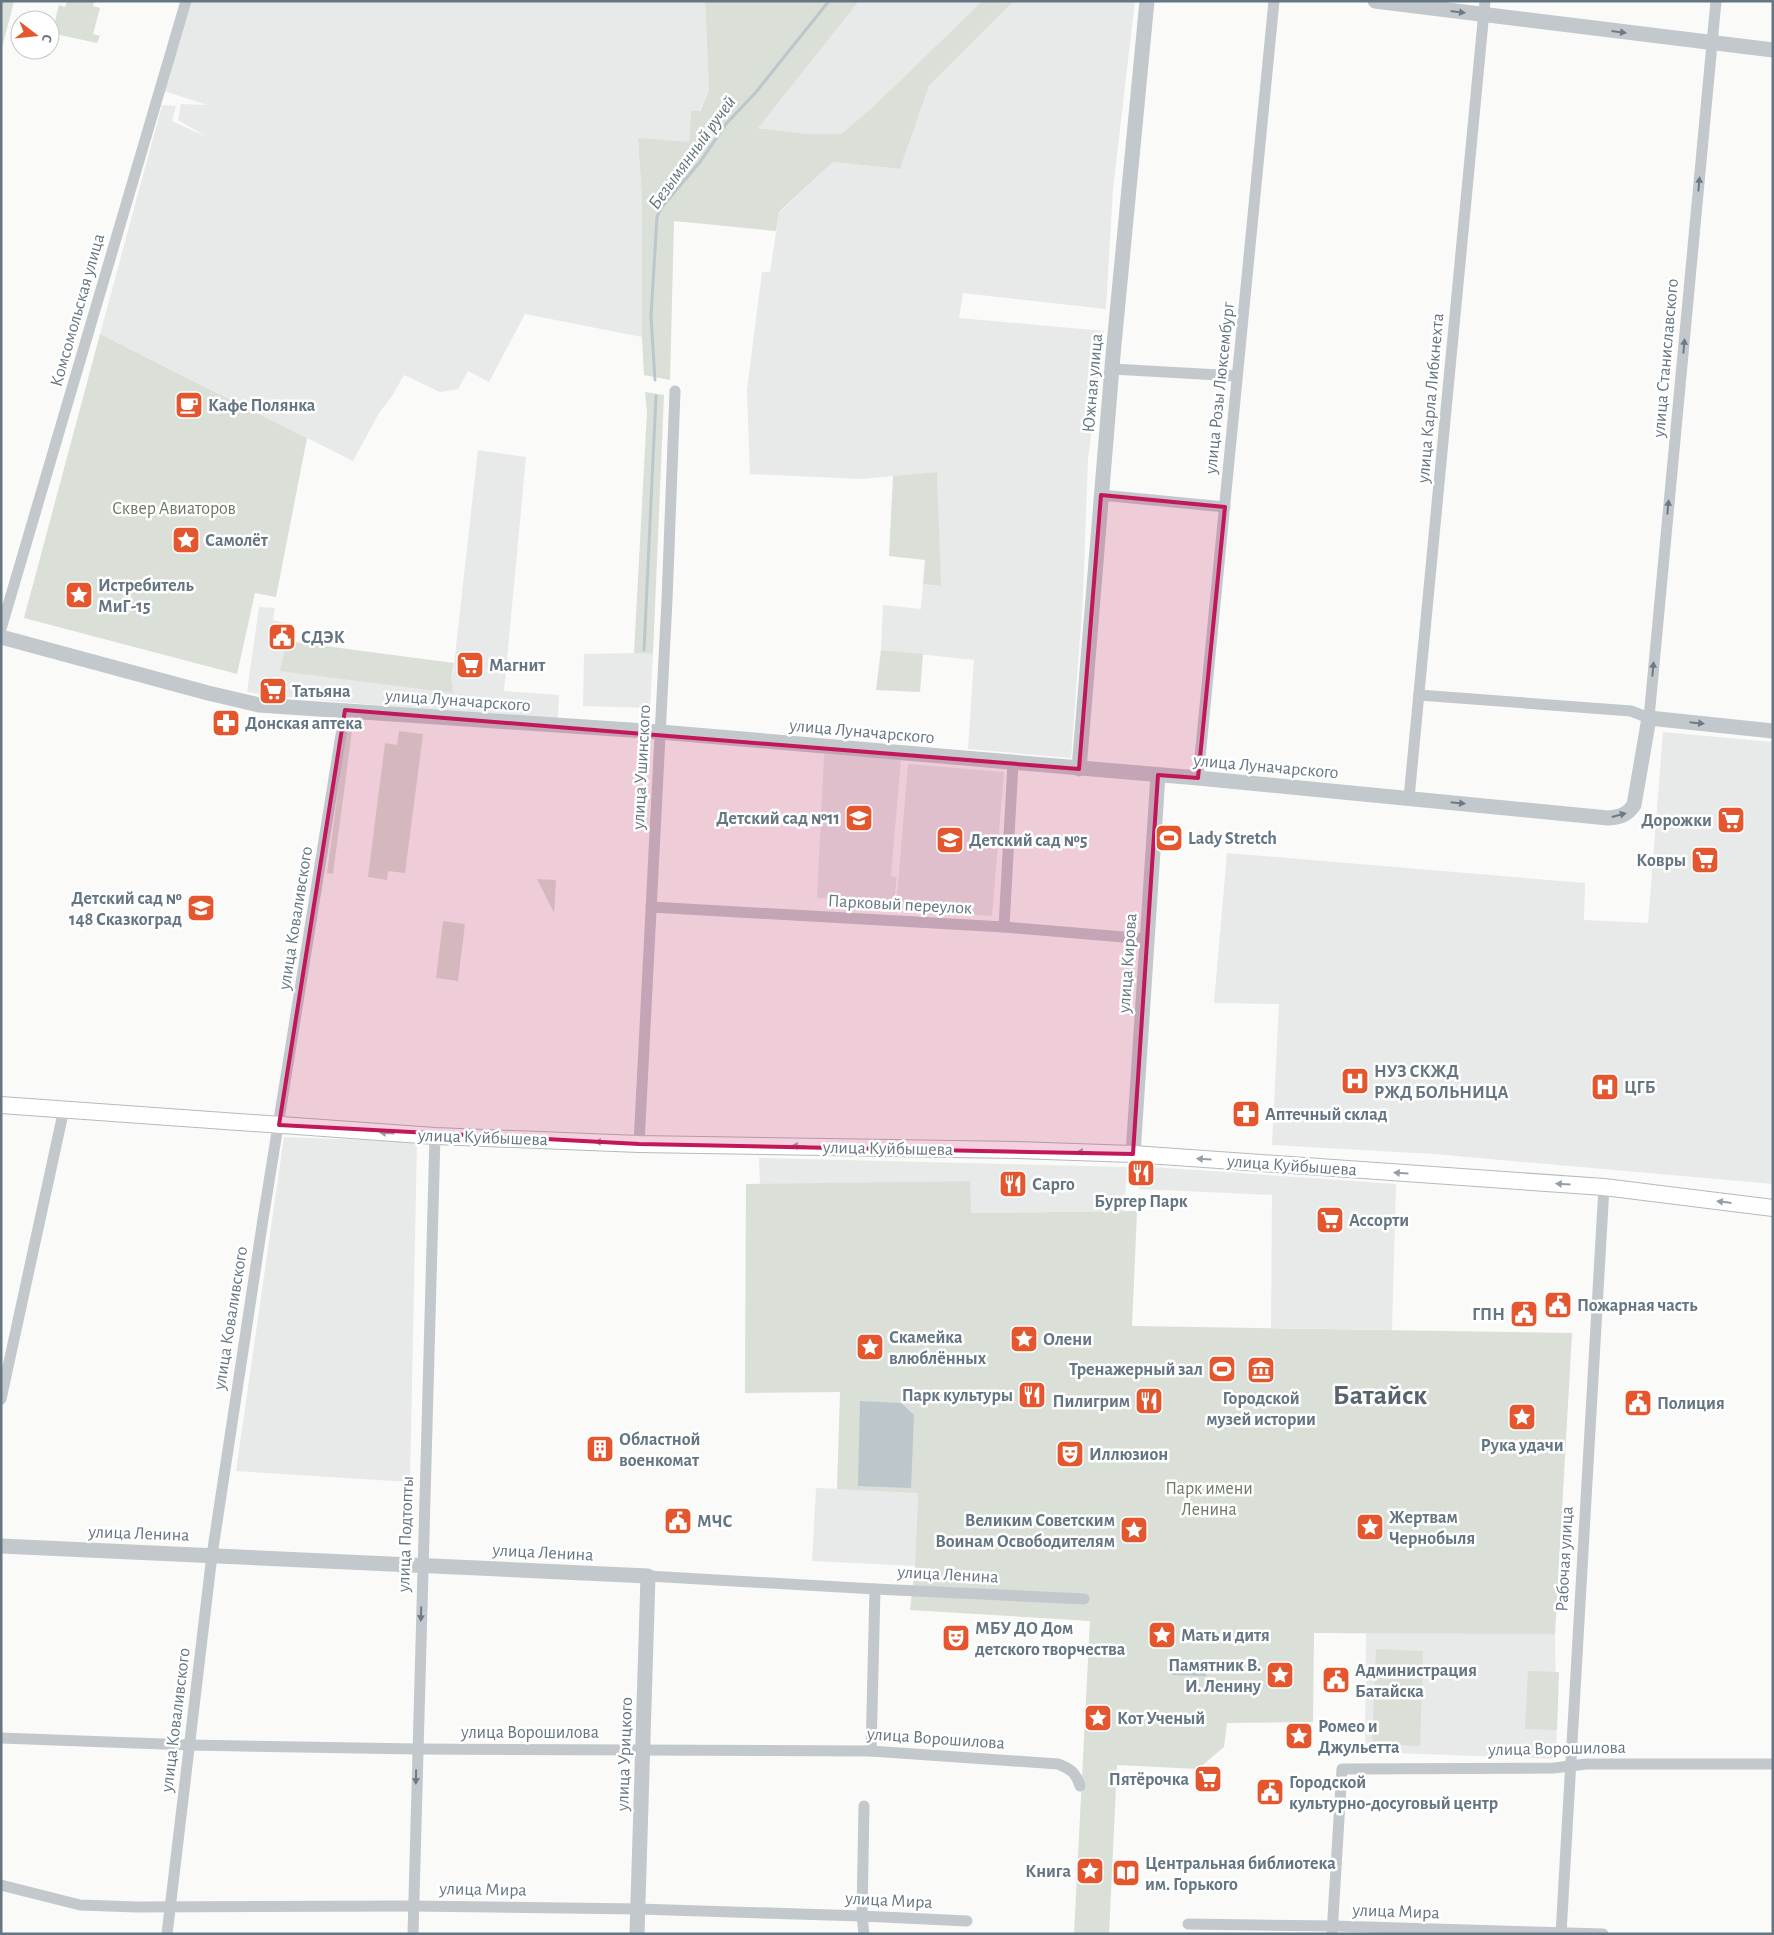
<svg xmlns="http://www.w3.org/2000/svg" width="1774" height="1935" viewBox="0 0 1774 1935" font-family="'Alegreya Sans',sans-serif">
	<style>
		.built { fill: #e8e9e9 }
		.green { fill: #dadfd7 }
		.water { fill: #bbc7cb }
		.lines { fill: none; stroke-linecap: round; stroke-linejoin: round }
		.stream { stroke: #bbc7cb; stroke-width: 3 }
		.secondary-casing { stroke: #b3babf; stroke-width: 18 }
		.minor { stroke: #c3c8cc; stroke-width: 11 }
		.tertiary { stroke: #c3c8cc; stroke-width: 15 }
		.secondary { stroke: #fff; stroke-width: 16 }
		.oneway { fill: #6a7a87 }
		.oneway2 { fill: #939fa8 }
		.marked { fill: #c2185b; fill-opacity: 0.2; stroke: #c2185b; stroke-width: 4; stroke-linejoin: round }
		.labels { text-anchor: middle; stroke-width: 5; stroke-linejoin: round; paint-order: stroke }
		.street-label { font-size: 18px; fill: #657683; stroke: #fff }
		.poi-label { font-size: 18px; font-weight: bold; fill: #657683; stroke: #fff; text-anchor: start }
		.park-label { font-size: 18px; fill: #687a64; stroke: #fff }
		.water-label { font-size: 19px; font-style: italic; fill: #60757c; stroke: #fff }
		.town-label { font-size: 28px; font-weight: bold; fill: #57646e; stroke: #fff }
	</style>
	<rect width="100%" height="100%" fill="#fafaf8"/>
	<!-- built -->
	<g class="built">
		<polygon points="190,1 705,1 709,90 699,111 691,112 689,143 638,139 642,199 642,337 525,314 489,382 468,371 458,389 440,392 404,375 392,396 379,413 353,461 100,334 162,105 176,106 172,121 207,137 178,120 181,104 207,105 164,91"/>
		<polygon points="859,1 982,1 874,106 841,134 808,134 757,128"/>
		<polygon points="1014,1 1135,1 1113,189 1106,309 963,293 959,318 1104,331 1088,459 1083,598 1071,758 968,749 974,660 881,650 883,605 921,609 923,584 940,586 937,472 861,479 750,474 747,390 762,272 770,272 779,213 833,162 900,169 929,86"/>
		<polygon points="478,450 526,457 504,691 559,695 558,719 488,715 274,696 247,692 259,607 275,608 273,620 289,624 284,658 453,674"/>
		<polygon points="634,653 653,654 650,708 583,706 584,654"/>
		<polygon points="1663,732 1773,742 1773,1184 1434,1154 1272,1145 1279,1004 1214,1003 1227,853 1585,883 1584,920 1648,923"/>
		<polygon points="824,754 901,759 891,876 897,877 894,901 817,898"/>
		<polygon points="908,764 1004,772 992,916 896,908"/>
		<polygon points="284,1137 417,1142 410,1482 236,1471"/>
		<polygon points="759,1158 1127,1167 1124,1211 970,1213 970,1181 760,1184"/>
		<polygon points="1138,1166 1396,1184 1392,1330 1271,1328 1272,1195 1139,1189"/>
		<polygon points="816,1488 918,1492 915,1566 812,1561"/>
		<polygon points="1366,1633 1555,1634 1557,1759 1365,1752"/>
	</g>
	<!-- green -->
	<g class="green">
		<polygon points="1,1 14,1 1,52"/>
		<path d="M67,1H94L93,6L100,8L93,34L100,36L97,43L60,35C52,25 56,17 59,5L65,7Z"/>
		<polygon points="705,1 859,1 758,128 808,134 841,134 874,106 982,1 1014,1 929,86 900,169 833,162 779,212 776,231 674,221 670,380 644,375 642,337 642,199 638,138 689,142 691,111 700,111 709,90"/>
		<polygon points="100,334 307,438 276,597 255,593 237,674 24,618"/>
		<polygon points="645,392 664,395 653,654 634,653 647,412"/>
		<polygon points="937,472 941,586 923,584 925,560 889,556 893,476"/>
		<polygon points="287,641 454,663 451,678 453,693 280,671"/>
		<polygon points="881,650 923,654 920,692 876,690"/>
		<polygon points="346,730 352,731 333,874 327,873"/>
		<polygon points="399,731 423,734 405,873 388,871 387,880 368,877 385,743 397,745"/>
		<polygon points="537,879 556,880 554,913"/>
		<polygon points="443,921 465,924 458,981 436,978"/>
		<polygon points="970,1181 971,1213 1137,1211 1132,1326 1572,1333 1555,1634 1314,1633 1313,1722 1227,1723 1224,1747 1198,1769 1117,1765 1109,1934 1074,1934 1090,1621 910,1610 915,1566 918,1493 837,1489 840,1392 745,1393 746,1184"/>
		<polygon points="1376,1649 1423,1651 1420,1746 1372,1744"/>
		<polygon points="1528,1671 1559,1672 1557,1730 1525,1729"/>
	</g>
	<!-- water -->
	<g class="water">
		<polygon points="860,1401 901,1403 914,1415 911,1488 858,1486"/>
		<polygon points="1172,1667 1206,1667 1206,1676 1172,1675"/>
	</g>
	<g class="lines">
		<!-- stream -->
		<g class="stream">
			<polyline points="655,380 651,316 657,217 661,208 700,162 726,124 756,92 829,1"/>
			<polyline points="644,650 656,396"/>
		</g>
		<defs>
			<polyline id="secondary" points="1,1105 435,1136 639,1144 1017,1150 1133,1154 1604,1187 1773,1208"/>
		</defs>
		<!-- secondary casing -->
		<use href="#secondary" class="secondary-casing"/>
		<!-- minor -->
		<g class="minor">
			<polyline points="1112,369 1237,376"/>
			<polyline points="1101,495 1225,507"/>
			<polyline points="1,629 186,1"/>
			<polyline points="1419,695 1631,711 1649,718 1716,1"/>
			<polyline points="1198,778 1274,1"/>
			<polyline points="1409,798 1485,1"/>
			<polyline points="651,907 1004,927 1147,939"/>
			<polyline points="1004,927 1013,763"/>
			<polyline points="639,1144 667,600 675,391"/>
			<polyline points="1,1399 64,1109"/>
			<polyline points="648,1576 875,1589 1084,1599"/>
			<path d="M1,1738L189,1745L417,1749L871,1751L1058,1764C1071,1769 1076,1773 1080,1786"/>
			<polyline points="871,1751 875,1589"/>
			<polyline points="1,1885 80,1905 137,1907 414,1906 638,1909 862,1916 967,1921"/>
			<polyline points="1188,1924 1333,1926 1603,1934"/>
			<polyline points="167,1934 212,1555 263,1219 345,710"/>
			<polyline points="413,1934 435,1136"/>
			<polyline points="864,1934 862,1916 864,1806"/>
			<polyline points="1332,1934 1342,1769 1554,1768 1586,1764 1773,1764"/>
			<polyline points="1561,1934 1604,1187"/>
		</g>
		<!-- tertiary -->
		<g class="tertiary">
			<polyline points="1375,1 1773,50"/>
			<path d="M1,637L208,693L259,705L660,732L1198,778L1608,818C1621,817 1627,815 1634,805L1649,718L1773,731"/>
			<polyline points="1079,769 1113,355 1147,1"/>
			<polyline points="1133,1154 1158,775"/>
			<polyline points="1,1546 648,1576 637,1934"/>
		</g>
		<!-- secondary -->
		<use href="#secondary" class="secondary"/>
	</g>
	<!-- one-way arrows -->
	<defs><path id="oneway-solid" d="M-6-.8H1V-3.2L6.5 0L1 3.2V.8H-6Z" transform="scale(1.25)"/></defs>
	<g class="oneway">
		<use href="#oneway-solid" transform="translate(1458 12) rotate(7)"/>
		<use href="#oneway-solid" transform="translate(1619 32) rotate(7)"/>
		<use href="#oneway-solid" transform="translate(1699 184) rotate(-85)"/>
		<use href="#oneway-solid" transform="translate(1684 346) rotate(-85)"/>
		<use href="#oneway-solid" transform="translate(1668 507) rotate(-85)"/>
		<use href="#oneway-solid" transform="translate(1653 669) rotate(-85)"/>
		<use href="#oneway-solid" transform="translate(1697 723) rotate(6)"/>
		<use href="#oneway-solid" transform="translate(1458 803) rotate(6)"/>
		<use href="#oneway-solid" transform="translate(1619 815) rotate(-15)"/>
		<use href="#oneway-solid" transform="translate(421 1614) rotate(92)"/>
		<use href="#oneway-solid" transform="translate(416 1777) rotate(91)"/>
	</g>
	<g class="oneway2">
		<use href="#oneway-solid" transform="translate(387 1133) rotate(-176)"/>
		<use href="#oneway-solid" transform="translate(602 1142) rotate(-178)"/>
		<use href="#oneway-solid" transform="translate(799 1146) rotate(-179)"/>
		<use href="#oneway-solid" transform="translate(1084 1152) rotate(-178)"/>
		<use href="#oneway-solid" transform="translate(1204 1159) rotate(-176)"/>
		<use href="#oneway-solid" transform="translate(1401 1173) rotate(-176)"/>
		<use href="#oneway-solid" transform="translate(1563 1184) rotate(-176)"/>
		<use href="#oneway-solid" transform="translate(1724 1202) rotate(-173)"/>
	</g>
	<!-- marked area -->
	<path class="marked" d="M1101,495L1225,507L1198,778L1158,775L1133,1154L639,1144L279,1125L345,710L1079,769Z"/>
	<!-- icons -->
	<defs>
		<symbol id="cafe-square" viewBox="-11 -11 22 22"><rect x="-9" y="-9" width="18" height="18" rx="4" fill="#e4572e" stroke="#fff"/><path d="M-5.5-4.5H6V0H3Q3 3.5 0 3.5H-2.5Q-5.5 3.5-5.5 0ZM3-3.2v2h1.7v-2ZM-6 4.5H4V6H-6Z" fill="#fff"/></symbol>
		<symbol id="sight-square" viewBox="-11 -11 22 22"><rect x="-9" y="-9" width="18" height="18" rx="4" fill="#e4572e" stroke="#fff"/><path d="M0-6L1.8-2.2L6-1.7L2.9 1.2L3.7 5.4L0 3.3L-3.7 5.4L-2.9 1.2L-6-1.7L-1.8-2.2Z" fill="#fff"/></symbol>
		<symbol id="civic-square" viewBox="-11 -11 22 22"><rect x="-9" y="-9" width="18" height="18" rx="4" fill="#e4572e" stroke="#fff"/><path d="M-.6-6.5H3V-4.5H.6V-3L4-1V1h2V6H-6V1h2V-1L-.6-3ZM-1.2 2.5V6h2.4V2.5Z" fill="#fff"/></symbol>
		<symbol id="supermarket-square" viewBox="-11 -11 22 22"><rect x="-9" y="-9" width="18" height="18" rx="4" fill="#e4572e" stroke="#fff"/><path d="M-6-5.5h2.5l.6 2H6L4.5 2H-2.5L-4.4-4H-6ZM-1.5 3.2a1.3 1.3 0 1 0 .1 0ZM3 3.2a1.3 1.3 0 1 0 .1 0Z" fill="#fff"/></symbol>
		<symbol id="pharmacy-square" viewBox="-11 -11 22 22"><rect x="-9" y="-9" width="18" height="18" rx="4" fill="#e4572e" stroke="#fff"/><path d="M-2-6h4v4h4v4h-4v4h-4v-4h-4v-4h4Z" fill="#fff"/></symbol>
		<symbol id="school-square" viewBox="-11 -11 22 22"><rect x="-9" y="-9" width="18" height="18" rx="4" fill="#e4572e" stroke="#fff"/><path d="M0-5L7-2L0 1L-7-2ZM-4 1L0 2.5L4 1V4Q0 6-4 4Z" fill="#fff"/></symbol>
		<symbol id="stadium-square" viewBox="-11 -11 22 22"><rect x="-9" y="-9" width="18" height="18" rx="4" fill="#e4572e" stroke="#fff"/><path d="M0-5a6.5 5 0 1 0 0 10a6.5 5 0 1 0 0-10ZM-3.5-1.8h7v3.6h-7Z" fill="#fff"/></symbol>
		<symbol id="hospital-square" viewBox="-11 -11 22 22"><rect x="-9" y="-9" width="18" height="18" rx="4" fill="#e4572e" stroke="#fff"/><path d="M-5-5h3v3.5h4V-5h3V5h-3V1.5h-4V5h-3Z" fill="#fff"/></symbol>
		<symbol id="restaurant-square" viewBox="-11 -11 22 22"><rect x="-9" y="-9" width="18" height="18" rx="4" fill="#e4572e" stroke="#fff"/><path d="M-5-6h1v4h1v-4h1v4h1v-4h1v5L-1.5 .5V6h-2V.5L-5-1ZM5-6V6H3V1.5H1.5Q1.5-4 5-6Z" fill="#fff"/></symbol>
		<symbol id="museum-square" viewBox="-11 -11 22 22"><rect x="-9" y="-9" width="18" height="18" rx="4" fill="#e4572e" stroke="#fff"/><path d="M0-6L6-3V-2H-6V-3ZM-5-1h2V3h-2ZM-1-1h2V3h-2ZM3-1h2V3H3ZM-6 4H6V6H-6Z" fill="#fff"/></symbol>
		<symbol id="building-square" viewBox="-11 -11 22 22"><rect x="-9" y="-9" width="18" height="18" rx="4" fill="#e4572e" stroke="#fff"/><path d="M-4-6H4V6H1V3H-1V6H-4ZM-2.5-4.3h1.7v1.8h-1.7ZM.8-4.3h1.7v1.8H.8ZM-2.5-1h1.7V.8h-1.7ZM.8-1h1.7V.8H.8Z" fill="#fff"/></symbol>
		<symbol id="theatre-square" viewBox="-11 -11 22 22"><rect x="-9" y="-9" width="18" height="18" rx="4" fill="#e4572e" stroke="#fff"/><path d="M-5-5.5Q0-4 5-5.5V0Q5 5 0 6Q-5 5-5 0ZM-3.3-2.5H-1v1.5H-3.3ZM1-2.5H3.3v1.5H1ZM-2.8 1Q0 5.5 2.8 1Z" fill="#fff"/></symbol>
		<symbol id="library-square" viewBox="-11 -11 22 22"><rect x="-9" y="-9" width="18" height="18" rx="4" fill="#e4572e" stroke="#fff"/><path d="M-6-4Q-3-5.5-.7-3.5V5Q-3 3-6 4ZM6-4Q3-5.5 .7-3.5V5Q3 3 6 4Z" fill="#fff"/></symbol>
	</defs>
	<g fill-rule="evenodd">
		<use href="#cafe-square" x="173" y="389" width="32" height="32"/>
		<use href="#sight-square" x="170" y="524" width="32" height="32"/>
		<use href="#sight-square" x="63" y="579" width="32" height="32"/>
		<use href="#civic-square" x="266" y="621" width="32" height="32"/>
		<use href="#supermarket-square" x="454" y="649" width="32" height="32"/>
		<use href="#supermarket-square" x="257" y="675" width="32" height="32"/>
		<use href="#pharmacy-square" x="210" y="707" width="32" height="32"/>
		<use href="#school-square" x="843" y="802" width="32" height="32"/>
		<use href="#supermarket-square" x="1715" y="804" width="32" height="32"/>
		<use href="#stadium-square" x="1153" y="822" width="32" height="32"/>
		<use href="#school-square" x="934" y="824" width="32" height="32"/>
		<use href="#supermarket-square" x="1689" y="844" width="32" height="32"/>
		<use href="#school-square" x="185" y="892" width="32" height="32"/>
		<use href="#hospital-square" x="1339" y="1065" width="32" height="32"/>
		<use href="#hospital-square" x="1589" y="1071" width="32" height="32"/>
		<use href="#pharmacy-square" x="1230" y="1098" width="32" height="32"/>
		<use href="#restaurant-square" x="1125" y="1157" width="32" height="32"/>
		<use href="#restaurant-square" x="997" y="1168" width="32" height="32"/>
		<use href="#supermarket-square" x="1314" y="1204" width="32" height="32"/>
		<use href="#civic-square" x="1542" y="1289" width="32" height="32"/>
		<use href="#civic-square" x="1508" y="1298" width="32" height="32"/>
		<use href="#sight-square" x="1008" y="1323" width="32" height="32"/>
		<use href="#sight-square" x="854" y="1331" width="32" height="32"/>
		<use href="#stadium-square" x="1206" y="1353" width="32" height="32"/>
		<use href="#museum-square" x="1245" y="1354" width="32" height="32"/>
		<use href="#restaurant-square" x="1016" y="1379" width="32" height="32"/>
		<use href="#restaurant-square" x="1133" y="1385" width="32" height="32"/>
		<use href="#civic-square" x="1622" y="1387" width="32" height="32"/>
		<use href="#sight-square" x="1506" y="1401" width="32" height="32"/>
		<use href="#building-square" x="584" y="1433" width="32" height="32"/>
		<use href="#theatre-square" x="1054" y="1438" width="32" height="32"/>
		<use href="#civic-square" x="662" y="1505" width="32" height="32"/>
		<use href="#sight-square" x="1354" y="1511" width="32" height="32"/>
		<use href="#sight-square" x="1118" y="1514" width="32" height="32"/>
		<use href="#sight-square" x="1146" y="1619" width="32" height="32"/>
		<use href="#theatre-square" x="940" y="1622" width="32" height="32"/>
		<use href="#sight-square" x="1264" y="1659" width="32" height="32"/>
		<use href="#civic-square" x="1320" y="1664" width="32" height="32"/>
		<use href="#sight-square" x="1082" y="1702" width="32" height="32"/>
		<use href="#sight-square" x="1283" y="1720" width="32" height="32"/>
		<use href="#supermarket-square" x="1192" y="1763" width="32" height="32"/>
		<use href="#civic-square" x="1254" y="1776" width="32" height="32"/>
		<use href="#sight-square" x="1074" y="1855" width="32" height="32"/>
		<use href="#library-square" x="1110" y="1857" width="32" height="32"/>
	</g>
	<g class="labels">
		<!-- street labels -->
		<g class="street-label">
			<text transform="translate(77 310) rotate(-74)" y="6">Комсомольская улица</text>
			<text transform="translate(1665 358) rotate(-85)" y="6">улица Станиславского</text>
			<text transform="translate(1092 383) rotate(-85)" y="6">Южная улица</text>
			<text transform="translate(1219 388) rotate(-84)" y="6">улица Розы Люксембург</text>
			<text transform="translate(1430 398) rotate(-85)" y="6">улица Карла Либкнехта</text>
			<text transform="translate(458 700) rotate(4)" y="6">улица Луначарского</text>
			<text transform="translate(862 731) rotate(5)" y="6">улица Луначарского</text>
			<text transform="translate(1266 766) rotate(5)" y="6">улица Луначарского</text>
			<text transform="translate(641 767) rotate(-87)" y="6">улица Ушинского</text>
			<text transform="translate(900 904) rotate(3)" y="6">Парковый переулок</text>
			<text transform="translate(295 918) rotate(-81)" y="6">улица Коваливского</text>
			<text transform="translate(1127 963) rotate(-86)" y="6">улица Кирова</text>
			<text transform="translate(483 1137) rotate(2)" y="6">улица Куйбышева</text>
			<text transform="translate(888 1148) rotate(1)" y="6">улица Куйбышева</text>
			<text transform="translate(1292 1165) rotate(4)" y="6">улица Куйбышева</text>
			<text transform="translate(230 1318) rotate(-81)" y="6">улица Коваливского</text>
			<text transform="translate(139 1533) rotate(2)" y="6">улица Ленина</text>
			<text transform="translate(405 1534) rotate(-88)" y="6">улица Подтопты</text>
			<text transform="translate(543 1552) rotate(3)" y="6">улица Ленина</text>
			<text transform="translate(1564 1559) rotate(-87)" y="6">Рабочая улица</text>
			<text transform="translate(948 1574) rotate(3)" y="6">улица Ленина</text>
			<text transform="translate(175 1720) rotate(-83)" y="6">улица Коваливского</text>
			<text x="530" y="1738">улица Ворошилова</text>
			<text transform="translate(936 1738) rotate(4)" y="6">улица Ворошилова</text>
			<text transform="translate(1557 1748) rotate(-1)" y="6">улица Ворошилова</text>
			<text transform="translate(624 1754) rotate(-88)" y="6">улица Урицкого</text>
			<text transform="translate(483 1889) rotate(1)" y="6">улица Мира</text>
			<text transform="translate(889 1900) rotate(3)" y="6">улица Мира</text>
			<text transform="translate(1396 1911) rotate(2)" y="6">улица Мира</text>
		</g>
		<!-- poi labels -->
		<g class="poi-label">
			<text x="208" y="411">Кафе Полянка</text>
			<text x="205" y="546">Самолёт</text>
			<text x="98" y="591">Истребитель<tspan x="98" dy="21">МиГ-15</tspan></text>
			<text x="301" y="643">СДЭК</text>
			<text x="489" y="671">Магнит</text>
			<text x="292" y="697">Татьяна</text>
			<text x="245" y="729">Донская аптека</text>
			<text x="840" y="824" text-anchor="end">Детский сад №11</text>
			<text x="1712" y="826" text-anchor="end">Дорожки</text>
			<text x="1188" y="844">Lady Stretch</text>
			<text x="969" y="846">Детский сад №5</text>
			<text x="1686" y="866" text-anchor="end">Ковры</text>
			<text x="182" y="904" text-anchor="end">Детский сад №<tspan x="182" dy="21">148 Сказкоград</tspan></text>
			<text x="1374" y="1077">НУЗ СКЖД<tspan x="1374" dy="21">РЖД БОЛЬНИЦА</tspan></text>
			<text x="1624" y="1093">ЦГБ</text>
			<text x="1265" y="1120">Аптечный склад</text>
			<text x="1032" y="1190">Сарго</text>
			<text x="1141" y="1207" text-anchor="middle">Бургер Парк</text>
			<text x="1349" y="1226">Ассорти</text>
			<text x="1577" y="1311">Пожарная часть</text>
			<text x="1505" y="1320" text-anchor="end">ГПН</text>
			<text x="889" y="1343">Скамейка<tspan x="889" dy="21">влюблённых</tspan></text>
			<text x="1043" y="1345">Олени</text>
			<text x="1203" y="1375" text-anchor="end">Тренажерный зал</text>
			<text x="1013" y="1401" text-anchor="end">Парк культуры</text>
			<text x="1261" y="1404" text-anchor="middle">Городской<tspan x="1261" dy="21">музей истории</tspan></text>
			<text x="1130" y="1407" text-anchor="end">Пилигрим</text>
			<text x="1657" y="1409">Полиция</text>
			<text x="619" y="1445">Областной<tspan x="619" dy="21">военкомат</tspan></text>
			<text x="1522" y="1451" text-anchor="middle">Рука удачи</text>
			<text x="1089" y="1460">Иллюзион</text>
			<text x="1389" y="1523">Жертвам<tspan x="1389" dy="21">Чернобыля</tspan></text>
			<text x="1115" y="1526" text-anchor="end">Великим Советским<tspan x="1115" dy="21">Воинам Освободителям</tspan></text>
			<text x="697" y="1527">МЧС</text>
			<text x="975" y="1634">МБУ ДО Дом<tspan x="975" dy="21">детского творчества</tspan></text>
			<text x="1181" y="1641">Мать и дитя</text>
			<text x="1261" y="1671" text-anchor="end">Памятник В.<tspan x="1261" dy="21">И. Ленину</tspan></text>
			<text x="1355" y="1676">Администрация<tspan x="1355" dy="21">Батайска</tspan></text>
			<text x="1117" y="1724">Кот Ученый</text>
			<text x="1318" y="1732">Ромео и<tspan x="1318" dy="21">Джульетта</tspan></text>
			<text x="1189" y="1785" text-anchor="end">Пятёрочка</text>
			<text x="1289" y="1788">Городской<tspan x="1289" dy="21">культурно-досуговый центр</tspan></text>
			<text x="1145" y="1869">Центральная библиотека<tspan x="1145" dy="21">им. Горького</tspan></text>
			<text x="1071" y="1877" text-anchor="end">Книга</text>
		</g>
		<!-- park labels -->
		<g class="park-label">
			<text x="174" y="514">Сквер Авиаторов</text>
			<text x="1209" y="1494">Парк имени<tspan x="1209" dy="21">Ленина</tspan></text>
		</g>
		<!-- water labels -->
		<g class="water-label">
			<text transform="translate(691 152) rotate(-54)" y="7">Безымянный ручей</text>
		</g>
		<!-- town labels -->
		<g class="town-label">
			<text x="1380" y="1404">Батайск</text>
		</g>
	</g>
	<!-- border -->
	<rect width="1774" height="1935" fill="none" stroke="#657683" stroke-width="5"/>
	<!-- north arrow -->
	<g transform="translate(35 35) rotate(106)"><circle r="24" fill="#ffffff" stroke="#c1c8cd"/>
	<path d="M0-4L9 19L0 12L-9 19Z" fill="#e4572e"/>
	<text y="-8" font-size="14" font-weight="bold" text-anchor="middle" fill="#657683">С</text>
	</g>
</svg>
